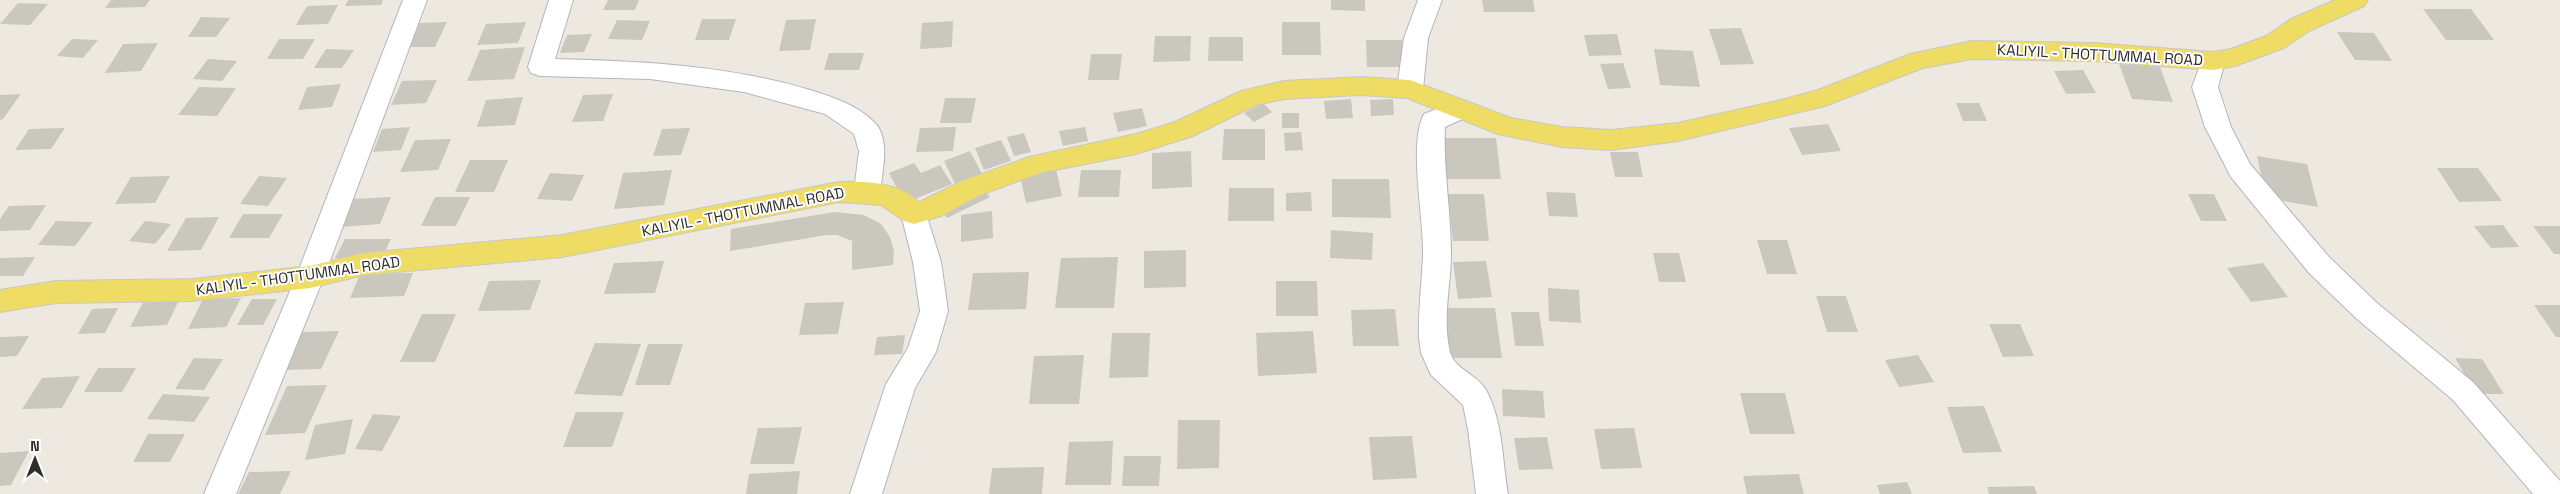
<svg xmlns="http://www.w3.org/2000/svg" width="2560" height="494" viewBox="0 0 2560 494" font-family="'Space Grotesk',sans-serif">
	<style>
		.building { fill: #cac7be }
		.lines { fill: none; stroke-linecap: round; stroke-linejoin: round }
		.minor-casing { stroke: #b3b4c0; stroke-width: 2 }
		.major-casing { stroke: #c8c8c8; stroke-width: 2 }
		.minor { fill: #fff; fill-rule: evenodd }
		.major { fill: #eedc65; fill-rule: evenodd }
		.labels { text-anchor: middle; stroke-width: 4; stroke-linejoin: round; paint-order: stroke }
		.street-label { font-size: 15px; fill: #2d2d2d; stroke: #fff }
	</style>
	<rect width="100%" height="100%" fill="#eee9e0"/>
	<!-- building -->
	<g class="building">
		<polygon points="111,0 150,0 145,7 105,8"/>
		<polygon points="348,0 383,0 381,5 345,6"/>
		<polygon points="608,0 639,0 635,10 603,10"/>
		<polygon points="1331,0 1365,0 1365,11 1331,10"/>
		<polygon points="1482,0 1533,0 1535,12 1484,12"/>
		<polygon points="18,3 48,4 30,25 0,24"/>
		<polygon points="338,5 328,24 296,25 307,6"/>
		<polygon points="2423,9 2471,9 2494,40 2446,40"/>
		<polygon points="201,17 230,18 216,37 188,37"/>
		<polygon points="702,19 736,19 729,40 695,40"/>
		<polygon points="816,19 810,50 779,51 786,20"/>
		<polygon points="617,20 650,21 642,40 608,39"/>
		<polygon points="953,21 952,47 920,49 922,23"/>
		<polygon points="447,22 435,47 406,47 419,23"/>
		<polygon points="526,22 518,43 477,45 486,24"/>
		<polygon points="1282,22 1320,22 1321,55 1282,55"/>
		<polygon points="1741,28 1754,64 1721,65 1709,29"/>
		<polygon points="2337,32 2374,33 2392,61 2355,60"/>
		<polygon points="592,34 584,52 560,53 567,35"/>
		<polygon points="1617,34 1622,55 1589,56 1584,35"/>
		<polygon points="1155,36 1191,36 1190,61 1153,62"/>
		<polygon points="1209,37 1243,37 1243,61 1208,61"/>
		<polygon points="72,39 98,40 83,58 57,56"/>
		<polygon points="279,39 315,39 303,59 267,59"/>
		<polygon points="1366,40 1402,40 1404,67 1367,67"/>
		<polygon points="158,43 141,71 105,73 123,44"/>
		<polygon points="525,47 514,79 467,81 480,50"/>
		<polygon points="326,49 354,50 342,68 314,68"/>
		<polygon points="1654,49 1693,51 1700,87 1660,85"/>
		<polygon points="829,53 864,53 859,70 824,70"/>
		<polygon points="1091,54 1122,54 1119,80 1088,80"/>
		<polygon points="208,59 237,61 222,81 193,79"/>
		<polygon points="1623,63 1631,88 1608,89 1600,64"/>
		<polygon points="2119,64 2160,67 2173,102 2132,99"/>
		<polygon points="2083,70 2096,93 2066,94 2054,71"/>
		<polygon points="437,80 426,103 391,105 402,81"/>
		<polygon points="341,84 332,107 298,110 307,87"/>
		<polygon points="199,87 236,88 217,116 178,115"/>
		<polygon points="21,94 3,119 0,120 0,95"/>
		<polygon points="613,94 603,121 572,122 583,95"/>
		<polygon points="523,97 515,125 477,127 486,100"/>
		<polygon points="945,98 976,98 971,123 940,123"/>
		<polygon points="1351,99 1353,118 1326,119 1324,101"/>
		<polygon points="1393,99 1394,115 1371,116 1370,100"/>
		<polygon points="1263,103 1272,112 1254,122 1244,113"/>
		<polygon points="1956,103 1979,103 1987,121 1963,121"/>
		<polygon points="1142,108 1147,126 1118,132 1113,113"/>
		<rect x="1282" y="113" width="17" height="15"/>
		<polygon points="1828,124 1841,151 1802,155 1789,128"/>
		<polygon points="410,127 401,150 373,152 382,129"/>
		<polygon points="956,127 953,151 916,152 920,128"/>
		<polygon points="1085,127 1088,141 1063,146 1059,131"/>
		<polygon points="65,128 51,149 15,150 29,129"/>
		<polygon points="690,128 681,155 653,156 662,129"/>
		<polygon points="1224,129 1265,129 1265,160 1222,160"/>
		<polygon points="1301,132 1303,150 1285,151 1284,133"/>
		<polygon points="1024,133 1031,152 1014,156 1007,137"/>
		<polygon points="1443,138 1496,138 1501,179 1447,179"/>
		<polygon points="451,139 438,170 400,172 415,140"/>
		<polygon points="1001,140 1011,161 984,170 975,148"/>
		<polygon points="970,151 982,174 955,184 944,161"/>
		<polygon points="1191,151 1192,187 1152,189 1152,153"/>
		<polygon points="1610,152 1638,152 1643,177 1615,177"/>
		<polygon points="2257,156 2307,164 2318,207 2266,198"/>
		<polygon points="470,160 508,160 494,192 455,192"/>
		<polygon points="914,163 921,173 940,165 952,184 905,203 889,173"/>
		<polygon points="2437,168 2478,168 2502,201 2459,202"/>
		<polygon points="1056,169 1062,196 1026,203 1020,176"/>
		<polygon points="672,170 664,205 614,209 623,173"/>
		<polygon points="1081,170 1121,170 1119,197 1078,197"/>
		<polygon points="550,173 584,175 572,201 537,199"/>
		<polygon points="170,176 155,203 115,204 131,177"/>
		<polygon points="259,176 287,178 268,206 240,204"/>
		<polygon points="1332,179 1389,179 1391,218 1332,217"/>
		<polygon points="1229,188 1274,188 1274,221 1228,221"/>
		<polygon points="984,190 990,197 947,218 942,210"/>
		<polygon points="1311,192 1312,211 1286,211 1286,193"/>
		<polygon points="1546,192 1575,193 1578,217 1549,216"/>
		<polygon points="1448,194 1484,194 1489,241 1453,241"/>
		<polygon points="2188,194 2214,194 2227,221 2201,221"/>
		<polygon points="391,197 380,224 341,227 352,199"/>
		<polygon points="435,197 470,197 456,226 421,226"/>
		<polygon points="46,205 30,230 0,231 0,219 9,206"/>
		<polygon points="992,211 993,238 961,242 961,215"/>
		<polygon points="835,212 864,215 881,224 890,237 894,251 893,265 852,270 852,241 837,235 827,235 730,251 731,229"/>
		<polygon points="243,214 283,214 269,238 229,238"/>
		<polygon points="219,217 201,250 167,251 186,218"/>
		<polygon points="56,221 93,222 75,246 38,245"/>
		<polygon points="145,221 171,224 155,244 129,241"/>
		<polygon points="2503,225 2519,247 2491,248 2474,226"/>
		<polygon points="2533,226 2560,226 2560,254 2554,254"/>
		<polygon points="1331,230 1373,233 1372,260 1330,258"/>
		<polygon points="345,239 391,239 382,258 335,258"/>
		<polygon points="1757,240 1787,240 1797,274 1767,274"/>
		<polygon points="1186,250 1186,287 1144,288 1144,251"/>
		<polygon points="1653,253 1679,253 1686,282 1659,282"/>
		<polygon points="35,257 23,276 0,276 0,258"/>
		<polygon points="1118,257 1114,308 1055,308 1061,258"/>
		<polygon points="664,261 655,293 604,294 614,263"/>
		<polygon points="1486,261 1492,297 1458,299 1453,262"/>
		<polygon points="2263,263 2288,297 2251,302 2227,268"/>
		<polygon points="1029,272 1026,309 968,310 973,273"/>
		<polygon points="413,273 404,296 350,298 360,274"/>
		<polygon points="541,280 530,310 478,311 489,281"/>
		<polygon points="1276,281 1317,281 1318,316 1276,316"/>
		<polygon points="1548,288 1579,290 1581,323 1549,321"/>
		<polygon points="181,296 167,325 130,327 145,299"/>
		<polygon points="1816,296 1846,296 1858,332 1827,332"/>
		<polygon points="241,298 226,327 188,329 203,299"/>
		<polygon points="252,299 277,299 263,325 237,325"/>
		<polygon points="844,302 838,334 799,335 805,303"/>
		<polygon points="2534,305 2560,305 2560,337 2556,337"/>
		<polygon points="118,308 105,333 78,334 92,309"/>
		<polygon points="1440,308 1495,308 1502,358 1446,358"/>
		<polygon points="1395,309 1399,346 1353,346 1351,310"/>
		<polygon points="1511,312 1539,312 1544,346 1515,346"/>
		<polygon points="422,314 456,314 435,362 400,362"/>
		<polygon points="1989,324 2020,324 2034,356 2003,357"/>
		<polygon points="339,331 321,369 283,370 302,332"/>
		<polygon points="1313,331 1317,373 1258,376 1256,333"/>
		<polygon points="1112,333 1150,333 1148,377 1109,378"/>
		<polygon points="905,335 902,354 874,355 877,337"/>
		<polygon points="29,336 17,356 0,357 0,337"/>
		<polygon points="595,343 641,344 622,396 574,394"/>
		<polygon points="648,344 683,344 670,385 635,385"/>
		<polygon points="1084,355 1079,404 1029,404 1034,356"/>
		<polygon points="1918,355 1934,382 1899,387 1885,360"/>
		<polygon points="194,358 223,359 204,390 175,389"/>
		<polygon points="2455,358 2482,359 2504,394 2476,394"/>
		<polygon points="98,368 136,368 122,392 84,392"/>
		<polygon points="80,376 62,408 22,409 42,378"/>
		<polygon points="327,385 305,433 265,435 287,386"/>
		<polygon points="1502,389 1543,391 1545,418 1503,416"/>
		<polygon points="1740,393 1785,393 1795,434 1750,434"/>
		<polygon points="163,394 210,397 194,422 147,419"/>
		<polygon points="1984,406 2002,452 1963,453 1947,407"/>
		<polygon points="576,412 624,412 612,447 563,447"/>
		<polygon points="373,414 401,416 382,451 355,449"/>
		<polygon points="353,419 345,454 305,460 315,425"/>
		<polygon points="1178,420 1220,420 1219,468 1177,469"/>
		<polygon points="802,427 794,464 750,464 758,428"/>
		<polygon points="1634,428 1642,468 1601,469 1594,429"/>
		<polygon points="148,434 185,434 170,462 133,462"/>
		<polygon points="1412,436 1417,478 1373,480 1369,437"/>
		<polygon points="1547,437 1553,469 1519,470 1514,438"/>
		<polygon points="1113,441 1111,485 1065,485 1069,442"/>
		<polygon points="29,451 11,485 0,486 0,453"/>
		<polygon points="1124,456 1161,456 1159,486 1122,486"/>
		<polygon points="1044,467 1042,494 989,494 992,468"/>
		<polygon points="291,471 280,494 238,494 249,472"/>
		<polygon points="800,471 797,494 746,494 749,474"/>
		<polygon points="1799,474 1804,494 1747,494 1743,476"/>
		<polygon points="1907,482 1912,494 1880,494 1877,485"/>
		<polygon points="2034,486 2037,494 1989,494 1987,487"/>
	</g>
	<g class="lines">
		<defs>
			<g id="minor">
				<polygon points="403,0 427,0 324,277 236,494 204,494 296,277"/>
				<path d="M549,0H573L555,59C641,61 727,65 810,90C833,97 857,105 874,122C886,133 885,155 883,169C882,179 881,189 876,198L867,201L858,198L854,191L859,151L854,134L825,114L744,92L650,79L540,76L531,73L528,67Z"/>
				<polygon points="1418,0 1442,0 1428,38 1423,89 1419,95 1410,98 1401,95 1397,89 1404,38"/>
				<polygon points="2213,52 2222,55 2225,61 2218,87 2231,127 2250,164 2329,257 2377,303 2473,382 2560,481 2560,494 2533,494 2453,400 2357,319 2309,273 2231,177 2205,127 2192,87 2204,55"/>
				<path d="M1460,100L1469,102L1473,109L1469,116L1445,127C1443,169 1451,211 1451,253C1451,285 1442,319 1450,352C1455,370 1477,374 1486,390C1503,421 1502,459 1508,494H1476L1468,429L1463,405L1431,375L1421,353L1419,338C1418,310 1422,283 1423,254C1424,219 1408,143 1424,114Z"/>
				<polygon points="914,204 924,207 941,262 948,311 936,352 915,388 882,494 850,494 886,384 908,348 920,311 913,262 901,214 904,207"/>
			</g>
			<path id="major" d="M2335,0H2368L2364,6L2309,31L2284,48L2235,66L2213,70L2094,61L1972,59L1923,68L1825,106L1678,141L1611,150L1562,147L1498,134L1407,98L1361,95L1284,99L1256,105L1193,136L1136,154L1040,173L980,195L941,216L914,224L904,221L881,205L839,202L562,257L364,275L310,288L192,301L56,303L0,312V290L56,281L192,279L310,266L364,253L562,235L839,182C866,181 899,182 919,202L962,181L1029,157L1136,134L1175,122L1241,91L1284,81L1361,77L1410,80L1511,118L1562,127L1611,130L1678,123L1777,101L1818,90L1910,54L1972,41L2094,43L2213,52L2231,49L2266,36L2291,19Z"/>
		</defs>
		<!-- minor casing -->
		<use href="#minor" class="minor-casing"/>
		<!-- major casing -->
		<use href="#major" class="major-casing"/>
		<!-- minor -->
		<use href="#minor" class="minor"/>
		<!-- major -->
		<use href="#major" class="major"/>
	</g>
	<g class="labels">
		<!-- street labels -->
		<g class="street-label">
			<text transform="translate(2100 55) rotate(3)" y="5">KALIYIL - THOTTUMMAL ROAD</text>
			<text transform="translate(743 212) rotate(-11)" y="5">KALIYIL - THOTTUMMAL ROAD</text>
			<text transform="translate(298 276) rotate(-8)" y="5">KALIYIL - THOTTUMMAL ROAD</text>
		</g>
	</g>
	<!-- north arrow -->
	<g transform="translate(35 459)" stroke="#ffffff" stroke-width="4" paint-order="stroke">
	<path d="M0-4L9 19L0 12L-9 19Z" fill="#2d2d2d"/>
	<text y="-8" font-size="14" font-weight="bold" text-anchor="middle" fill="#2d2d2d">N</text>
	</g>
</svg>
